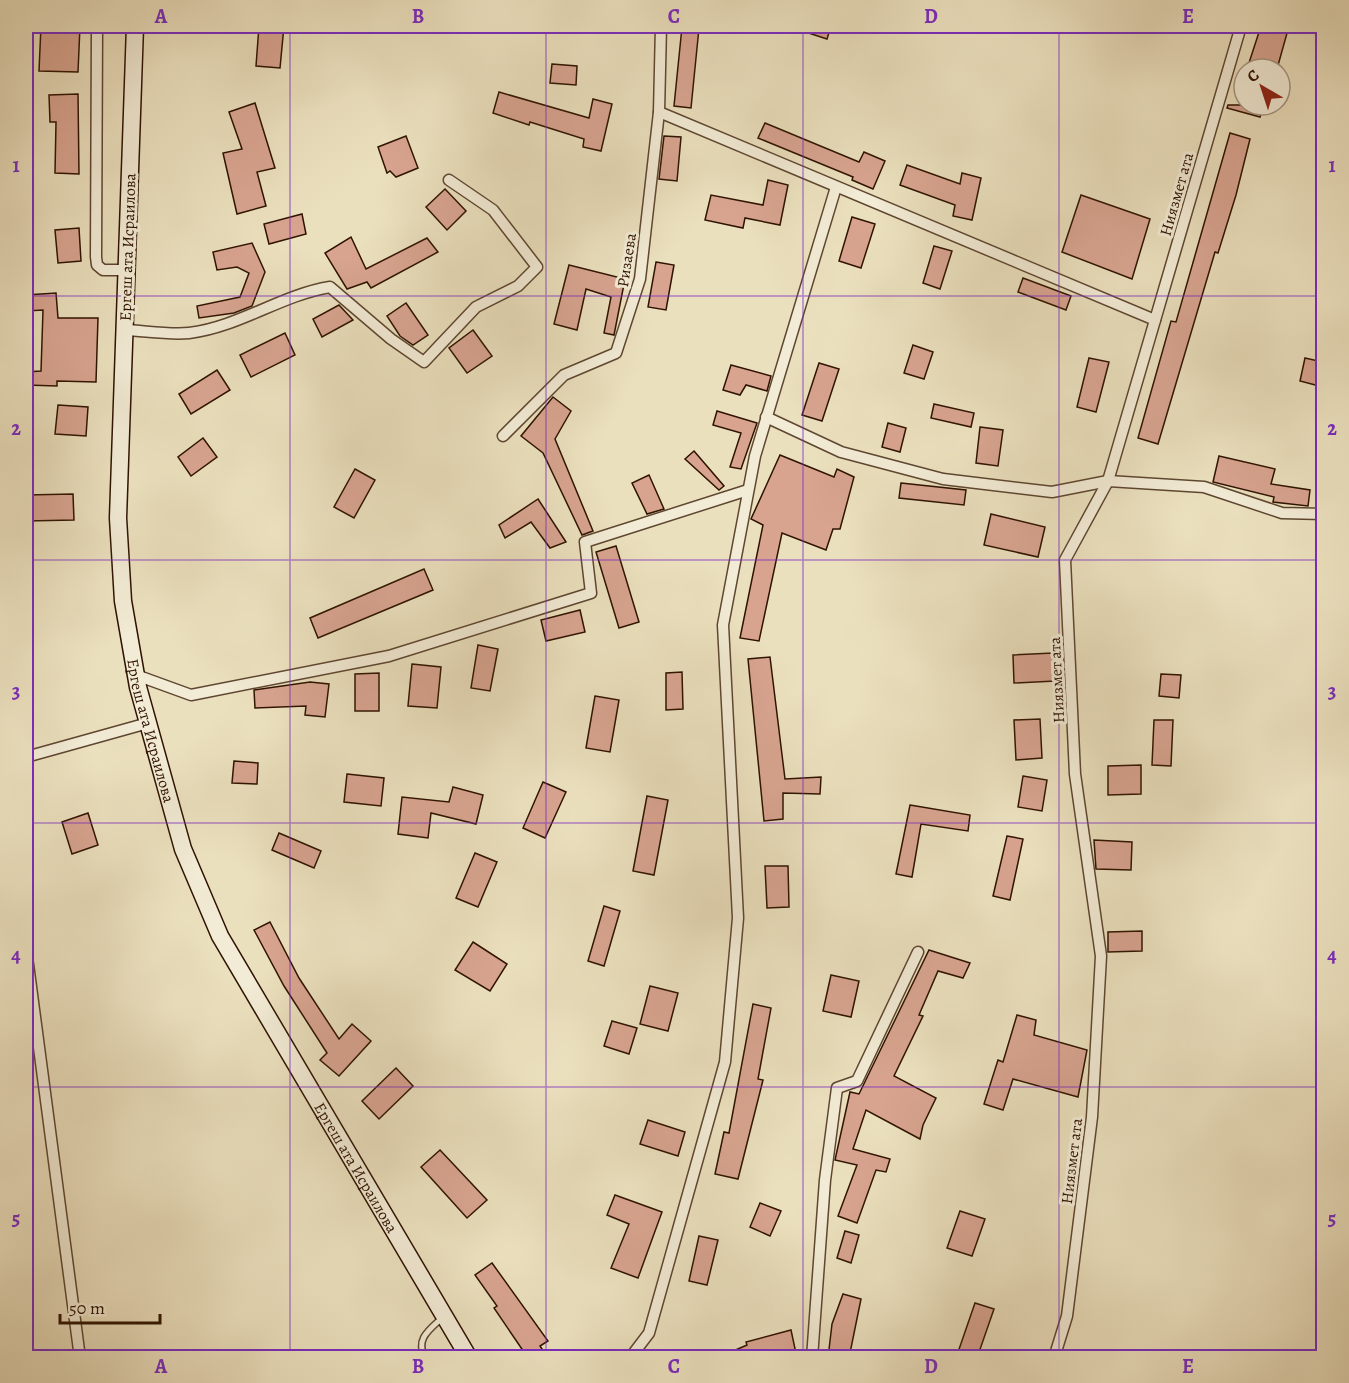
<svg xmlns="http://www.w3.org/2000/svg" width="1349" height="1383" viewBox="0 0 1349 1383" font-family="Alegreya,serif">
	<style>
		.building { fill: #d8a490; stroke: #2f1300; stroke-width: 1.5 }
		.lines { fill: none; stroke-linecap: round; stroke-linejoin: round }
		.lane-casing { stroke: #5e4630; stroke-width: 8 }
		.street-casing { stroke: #5e4630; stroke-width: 13 }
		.secondary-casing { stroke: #2f1300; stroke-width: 19 }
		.lane { stroke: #f2ebd5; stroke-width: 5 }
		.street { stroke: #f2ebd5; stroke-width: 10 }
		.secondary { stroke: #f2ebd5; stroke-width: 16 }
		.grid { fill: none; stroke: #7b2cbf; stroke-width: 1.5; stroke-opacity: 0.55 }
		.labels { text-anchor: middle; stroke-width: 6; stroke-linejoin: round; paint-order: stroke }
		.street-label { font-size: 16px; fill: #2f1300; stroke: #f2ebd5 }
		.neatline { fill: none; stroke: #7b2cbf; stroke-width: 2 }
		.grid-label { font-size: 20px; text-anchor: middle; font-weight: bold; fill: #7b2cbf }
	</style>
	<rect width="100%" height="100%" fill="#ebe0be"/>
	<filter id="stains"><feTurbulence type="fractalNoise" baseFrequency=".00333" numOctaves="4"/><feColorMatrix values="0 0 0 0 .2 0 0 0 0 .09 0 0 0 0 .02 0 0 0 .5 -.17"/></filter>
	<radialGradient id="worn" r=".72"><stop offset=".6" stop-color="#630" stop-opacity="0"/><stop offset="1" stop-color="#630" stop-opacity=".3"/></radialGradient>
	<!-- building -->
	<g class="building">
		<polygon points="41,26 80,26 78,72 39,71"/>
		<polygon points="259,26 284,26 280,68 256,66"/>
		<polygon points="793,26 831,26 827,39 793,28"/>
		<polygon points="1261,26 1289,26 1277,69 1247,69"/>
		<polygon points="682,27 699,28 691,108 674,106"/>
		<polygon points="552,64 577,66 576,85 550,83"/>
		<polygon points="499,92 589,118 593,99 612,104 601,151 583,147 584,139 530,122 529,125 493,113"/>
		<polygon points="78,94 79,174 55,173 56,122 50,122 49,95"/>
		<polygon points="255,103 275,168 257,172 266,206 237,214 223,153 242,149 229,112"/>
		<polygon points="1228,105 1264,105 1260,117 1227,108"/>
		<polygon points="765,123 859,162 864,152 885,161 873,189 852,180 853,177 758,138"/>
		<polygon points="1230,133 1250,139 1236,195 1218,253 1215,252 1158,444 1138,438 1171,321 1176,322"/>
		<polygon points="406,136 418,168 396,177 390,171 387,173 378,147"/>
		<polygon points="664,136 681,137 677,181 659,179"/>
		<polygon points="907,165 960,184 962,173 981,178 972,220 953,216 955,205 900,185"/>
		<polygon points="768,180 788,185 780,225 745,218 743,228 705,220 711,195 763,205"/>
		<polygon points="445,189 466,211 447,230 426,207"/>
		<polygon points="1081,195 1150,219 1132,279 1062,252"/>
		<polygon points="302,214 306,234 269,244 264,224"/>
		<polygon points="852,217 875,224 861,268 839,261"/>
		<polygon points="79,228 81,261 58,263 55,230"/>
		<polygon points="351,237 366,269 427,238 438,252 371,288 367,282 347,289 325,253"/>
		<polygon points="252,243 265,272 252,306 234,313 199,318 197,306 240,297 249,273 237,267 217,270 213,252"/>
		<polygon points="934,246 952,251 940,289 923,283"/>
		<polygon points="656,262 674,265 666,310 648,307"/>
		<polygon points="569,265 625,279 614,335 604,333 611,297 586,289 577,330 554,324"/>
		<polygon points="1023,278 1071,296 1066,310 1018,292"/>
		<polygon points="56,293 58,318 98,318 96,382 57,381 57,386 26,385 26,372 41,371 43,310 26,311 26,295"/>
		<polygon points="406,303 428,335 413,345 400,336 387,316"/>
		<polygon points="339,305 353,320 322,337 313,319"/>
		<polygon points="473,330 492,356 467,373 449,348"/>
		<polygon points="285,333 295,355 251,377 240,355"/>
		<polygon points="913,345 933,352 924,379 904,373"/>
		<polygon points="1089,358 1109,362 1096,412 1077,407"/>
		<polygon points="1305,358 1323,362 1323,387 1300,381"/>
		<polygon points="819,363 839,369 822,421 802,415"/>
		<polygon points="731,365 771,376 767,391 746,385 740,395 723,390"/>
		<polygon points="217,370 230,390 191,414 179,394"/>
		<polygon points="553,397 571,411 555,439 593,531 582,535 543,453 521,436"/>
		<polygon points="934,404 974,413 971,427 931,418"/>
		<polygon points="58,405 88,407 86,436 55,434"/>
		<polygon points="717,411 757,423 741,469 730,467 741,433 713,425"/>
		<polygon points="888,423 906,428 900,452 882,447"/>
		<polygon points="980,427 1003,430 998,466 976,463"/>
		<polygon points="203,438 217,457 191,476 178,457"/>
		<polygon points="694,451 724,486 719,490 685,459"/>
		<polygon points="780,455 834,477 837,469 854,477 840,529 833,529 826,550 782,533 759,641 740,638 763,525 751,519"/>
		<polygon points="1219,456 1275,469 1271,484 1310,490 1308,506 1273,502 1274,497 1213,482"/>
		<polygon points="355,469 375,480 354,518 334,507"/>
		<polygon points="649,475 664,509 647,514 632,483"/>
		<polygon points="901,483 966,490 964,505 899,498"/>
		<polygon points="73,494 74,520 26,521 26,495"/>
		<polygon points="538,499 566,542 550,548 531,522 505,538 499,525"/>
		<polygon points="991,514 1045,527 1038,557 984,545"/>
		<polygon points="616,546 639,622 619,628 596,552"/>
		<polygon points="424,569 433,590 318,638 310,618"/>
		<polygon points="580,610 585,632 546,641 541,620"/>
		<polygon points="478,645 498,649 490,691 471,688"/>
		<polygon points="1053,653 1055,681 1014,683 1013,655"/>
		<polygon points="770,657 785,779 821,777 820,794 783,793 783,819 764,821 748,659"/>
		<polygon points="412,664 441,667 437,708 408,706"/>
		<polygon points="682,672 683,709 666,710 666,673"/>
		<polygon points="379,673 379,711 355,711 355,674"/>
		<polygon points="1161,674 1181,675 1179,698 1159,696"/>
		<polygon points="310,682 329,684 325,717 305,715 306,706 255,708 254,690"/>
		<polygon points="595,696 619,700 610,752 586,748"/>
		<polygon points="1040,719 1042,758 1016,760 1014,720"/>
		<polygon points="1154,720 1173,720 1171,766 1152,765"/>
		<polygon points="234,761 258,763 257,784 232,783"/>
		<polygon points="1141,765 1141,794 1108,795 1108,766"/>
		<polygon points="347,774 384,778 381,806 344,802"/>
		<polygon points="1023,776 1047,780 1042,811 1018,807"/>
		<polygon points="543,782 566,792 545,838 523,828"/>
		<polygon points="453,787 483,795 476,824 431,813 428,838 398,834 402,797 449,802"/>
		<polygon points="647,796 668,800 654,875 633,871"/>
		<polygon points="910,805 970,815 968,831 921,824 912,877 896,874"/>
		<polygon points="88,813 98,845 72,854 62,822"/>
		<polygon points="279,833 321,851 314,868 272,850"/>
		<polygon points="1007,836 1023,839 1010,900 993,896"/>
		<polygon points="1094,840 1132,842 1131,870 1096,869"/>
		<polygon points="475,853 497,862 478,907 456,898"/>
		<polygon points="765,866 788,866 789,907 767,908"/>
		<polygon points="604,906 620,911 604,966 588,961"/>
		<polygon points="270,922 299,978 339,1039 352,1024 371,1041 339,1076 320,1060 327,1053 284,986 254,930"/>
		<polygon points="1142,931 1142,951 1108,952 1108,932"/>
		<polygon points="473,942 507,964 490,991 455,970"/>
		<polygon points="929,950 970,963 963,978 938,971 919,1015 923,1016 894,1076 936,1098 923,1125 920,1139 866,1110 853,1149 890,1159 886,1172 876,1170 857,1223 838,1216 857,1165 835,1160 850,1092 859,1094"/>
		<polygon points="831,975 859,981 851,1017 823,1011"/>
		<polygon points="650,986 678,993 668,1031 640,1024"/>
		<polygon points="753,1004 771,1008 758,1079 763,1080 738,1179 715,1174 724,1132 729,1133"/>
		<polygon points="1017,1015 1036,1020 1034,1035 1087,1050 1078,1097 1013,1079 1003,1110 984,1104 998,1060 1003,1062"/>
		<polygon points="612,1021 637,1028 629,1054 604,1046"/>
		<polygon points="396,1068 413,1086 379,1119 362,1101"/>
		<polygon points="648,1120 685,1132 678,1156 640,1144"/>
		<polygon points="440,1150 487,1200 467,1218 421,1167"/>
		<polygon points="615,1195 662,1212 638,1278 611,1268 629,1224 607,1215"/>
		<polygon points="760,1203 781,1211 770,1236 750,1227"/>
		<polygon points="960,1211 985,1219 972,1256 947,1248"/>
		<polygon points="845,1231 859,1235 851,1263 837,1258"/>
		<polygon points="699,1236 718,1240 707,1285 689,1281"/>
		<polygon points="492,1263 548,1341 540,1346 548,1358 528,1358 494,1308 497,1306 475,1275"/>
		<polygon points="843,1294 861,1299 849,1358 828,1358 832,1324"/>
		<polygon points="975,1303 994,1309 977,1358 956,1358"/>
		<polygon points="791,1330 797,1358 717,1358 747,1345 746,1342"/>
	</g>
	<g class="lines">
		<defs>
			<path id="lane" d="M425,1358C415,1339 429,1330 442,1318"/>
			<g id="street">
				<polyline points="97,26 96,257 97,265 103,270 125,270"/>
				<polyline points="659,112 1155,320"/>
				<path d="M125,330C146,331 169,335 189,333C239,327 281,295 330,287L391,339L424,362L476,307L518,286L537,267L493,210L449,180"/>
				<polyline points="766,417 841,452 943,479 1052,492 1108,481 1204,487 1282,513 1324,514"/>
				<polyline points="503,436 564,375 616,353 640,279 659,112 661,26"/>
				<polyline points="136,675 191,695 389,656 591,593 585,542 748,490"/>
				<polyline points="26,757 148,723"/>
				<polyline points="26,965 28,964 80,1358"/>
				<polyline points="630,1358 649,1333 725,1062 738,918 723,625 755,456 836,187"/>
				<polyline points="812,1358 825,1180 837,1088 857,1081 918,952"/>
				<polyline points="1054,1358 1067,1316 1092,1117 1101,956 1075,774 1065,560 1108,481 1241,26"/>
			</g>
			<g id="secondary">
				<path id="s1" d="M135,26L118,518L123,601L138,687L183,849L220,936L469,1358"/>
			</g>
		</defs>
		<!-- lane casing -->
		<use href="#lane" class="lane-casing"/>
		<!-- street casing -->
		<use href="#street" class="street-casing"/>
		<!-- secondary casing -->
		<use href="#secondary" class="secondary-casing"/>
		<!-- lane -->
		<use href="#lane" class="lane"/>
		<!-- street -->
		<use href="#street" class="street"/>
		<!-- secondary -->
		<use href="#secondary" class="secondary"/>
	</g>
	<!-- grid -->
	<path class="grid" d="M290,26V1358M546,26V1358M803,26V1358M1059,26V1358M26,296H1324M26,560H1324M26,823H1324M26,1087H1324"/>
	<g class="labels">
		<!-- street labels -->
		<g class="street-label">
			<text transform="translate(1176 194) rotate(-74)" y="6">Ниязмет ата</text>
			<text transform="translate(127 247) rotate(-88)" y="6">Ергеш ата Исраилова</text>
			<text transform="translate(626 260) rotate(-81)" y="6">Ризаева</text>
			<text transform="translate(1056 680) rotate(-93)" y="6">Ниязмет ата</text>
			<text dy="6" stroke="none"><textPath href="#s1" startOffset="708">Ергеш ата Исраилова</textPath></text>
			<text transform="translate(1071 1161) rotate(-83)" y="6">Ниязмет ата</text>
			<text dy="6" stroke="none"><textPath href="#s1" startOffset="1194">Ергеш ата Исраилова</textPath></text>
		</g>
	</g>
	<!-- margin -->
	<rect width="1349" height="1383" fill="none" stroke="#ebe0be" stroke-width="66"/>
	<!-- north arrow -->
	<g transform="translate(1262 87) rotate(321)"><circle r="28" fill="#f2ebd5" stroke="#a49580" stroke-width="1.5"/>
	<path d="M0-4.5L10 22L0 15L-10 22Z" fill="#8f2418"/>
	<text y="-9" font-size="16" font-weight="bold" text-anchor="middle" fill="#2f1300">С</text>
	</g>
	<!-- scale -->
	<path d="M60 1314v9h100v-9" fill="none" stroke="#2f1300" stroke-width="3"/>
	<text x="69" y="1314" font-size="18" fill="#2f1300" stroke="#f2ebd5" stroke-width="4.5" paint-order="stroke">50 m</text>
	<rect x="33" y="33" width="1283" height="1317" class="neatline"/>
	<g class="grid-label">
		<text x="161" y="23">A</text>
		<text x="418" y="23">B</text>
		<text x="674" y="23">C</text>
		<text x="931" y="23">D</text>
		<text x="1188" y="23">E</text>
		<text x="16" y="172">1</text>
		<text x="1332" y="172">1</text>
		<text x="16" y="435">2</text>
		<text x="1332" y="435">2</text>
		<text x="16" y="698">3</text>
		<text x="1332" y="698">3</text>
		<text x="16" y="962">4</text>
		<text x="1332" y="962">4</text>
		<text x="16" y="1225">5</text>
		<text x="1332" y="1225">5</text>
		<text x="161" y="1373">A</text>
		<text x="418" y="1373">B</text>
		<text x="674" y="1373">C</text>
		<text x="931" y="1373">D</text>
		<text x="1188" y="1373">E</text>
	</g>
	<rect width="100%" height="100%" filter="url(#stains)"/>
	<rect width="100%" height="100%" fill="url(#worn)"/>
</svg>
